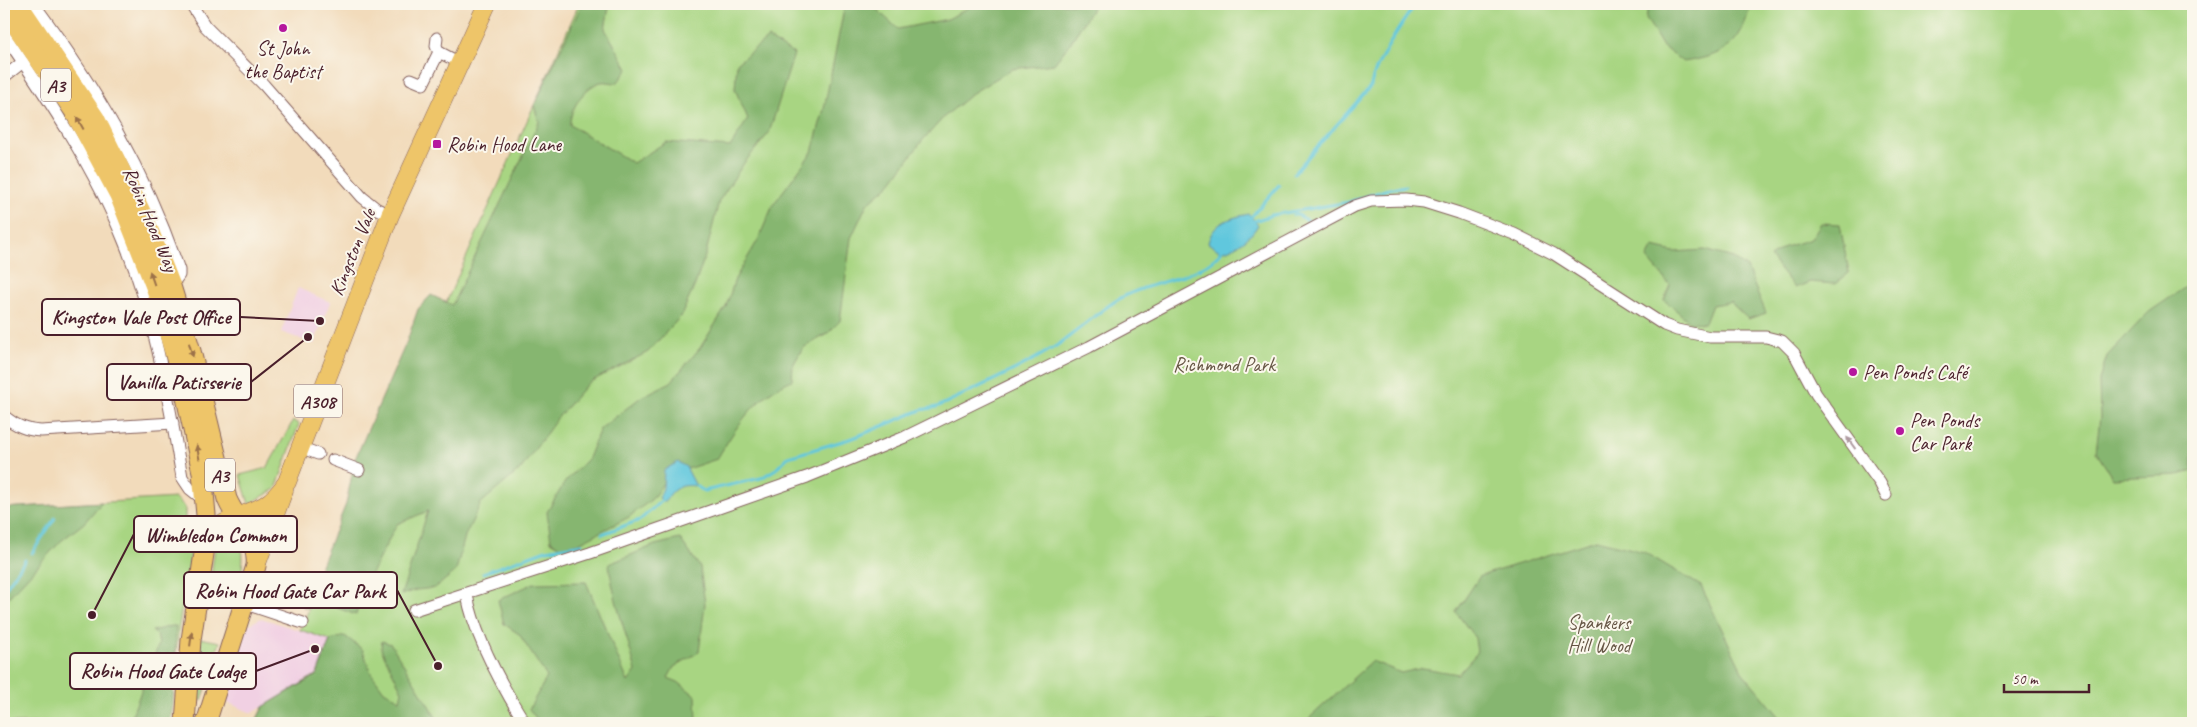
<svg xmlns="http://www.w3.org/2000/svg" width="2197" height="727" viewBox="0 0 2197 727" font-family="Caveat,sans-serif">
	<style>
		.built { fill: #f1d0e3 }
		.green { fill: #a8d582; stroke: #797a56 }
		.forest { fill: #86b670; stroke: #686a4e }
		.water { fill: #60c7dd; stroke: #557384 }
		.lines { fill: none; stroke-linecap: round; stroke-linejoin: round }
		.stream { stroke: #60c7dd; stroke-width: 3 }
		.minor-casing { stroke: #85615d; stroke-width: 13 }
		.primary-casing { stroke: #85615d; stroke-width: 19 }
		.trunk-casing { stroke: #85615d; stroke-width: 21 }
		.minor { stroke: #fff; stroke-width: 11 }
		.primary { stroke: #eec569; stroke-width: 18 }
		.trunk { stroke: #eec569; stroke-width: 19 }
		.oneway { fill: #9c724a }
		.oneway2 { fill: #ae9aa0 }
		.poi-dot { fill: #b5179e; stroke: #fbf7ec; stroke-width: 2 }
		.labels { text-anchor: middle; stroke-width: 4; stroke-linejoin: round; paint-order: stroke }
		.shield { fill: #fbf7ec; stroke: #7f6065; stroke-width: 1 }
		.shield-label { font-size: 19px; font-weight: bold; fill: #4a1f2b }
		.poi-label { font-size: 20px; fill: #4a1f2b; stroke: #fbf7ec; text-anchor: start }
		.street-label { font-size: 20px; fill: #4a1f2b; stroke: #fbf7ec }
		.park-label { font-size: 20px; fill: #665645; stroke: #fbf7ec }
		.leader { fill: none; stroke: #4a1f2b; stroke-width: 2 }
		.callout-dot { fill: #4a1f2b; stroke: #fbf7ec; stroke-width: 2 }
		.callout { fill: #fbf7ec; stroke: #4a1f2b; stroke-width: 2 }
		.callout-label { font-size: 21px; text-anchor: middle; font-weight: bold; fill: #4a1f2b }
	</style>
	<rect width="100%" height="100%" fill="#fbf7ec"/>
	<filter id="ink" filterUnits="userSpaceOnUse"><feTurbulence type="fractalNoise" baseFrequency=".02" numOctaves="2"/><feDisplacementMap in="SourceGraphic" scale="10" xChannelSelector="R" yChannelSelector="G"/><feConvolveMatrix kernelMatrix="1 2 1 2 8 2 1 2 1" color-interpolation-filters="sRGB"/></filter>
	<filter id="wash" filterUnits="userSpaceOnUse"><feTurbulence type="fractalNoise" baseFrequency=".0096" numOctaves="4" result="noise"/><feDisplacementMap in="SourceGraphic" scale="20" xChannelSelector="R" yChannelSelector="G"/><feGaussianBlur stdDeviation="1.12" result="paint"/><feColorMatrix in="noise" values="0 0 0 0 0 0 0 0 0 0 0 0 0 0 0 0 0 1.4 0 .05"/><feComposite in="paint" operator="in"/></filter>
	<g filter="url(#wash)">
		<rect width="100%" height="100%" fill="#f2dbbb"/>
		<!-- built -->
		<g class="built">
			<polygon points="298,288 330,302 314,344 281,332"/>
			<polygon points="261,618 330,640 317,675 252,713 224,701 248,625"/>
		</g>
		<!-- green -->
		<g class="green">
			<polygon points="579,4 2193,4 2193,723 255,723 263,707 317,674 330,640 300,630 309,609 303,607 348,523"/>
			<polygon points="293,421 299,424 276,489 249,504 240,475 267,468"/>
			<polygon points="176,498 185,507 185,545 192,546 179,626 170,723 4,723 4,508"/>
			<path d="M228,531L239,537C245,553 243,565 240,581C227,582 217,586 209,595L215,545L218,537Z"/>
			<polygon points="200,638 220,642 218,648 215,651 204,651 201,648"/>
			<polygon points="199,658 206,661 215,660 202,700 198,700"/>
		</g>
		<!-- forest -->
		<g class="forest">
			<path d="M582,4H616L609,7L605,29L628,69L617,83C612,83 605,81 601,82C585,86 569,110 570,125L633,163L666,142L730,147L748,119L735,89L737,63L768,38L794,54L769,133L744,163L719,201L706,253L695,285L681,316L648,352L588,383L558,417L521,469L481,503L465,536L456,571L435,588L416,590L401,595L428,511L397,524L363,589L356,615L335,607L323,593L319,570L346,504L355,459L407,341L418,309L431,295L452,305L539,122L534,106Z"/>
			<path d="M845,4H871L898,29L948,19L975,4H1095L1071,42L1054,64L1012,69L974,92L945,116L922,141L891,183L867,204L851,238L840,321L827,334L803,348L793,365L792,380C755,396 737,426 717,459L669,475L652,499L629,517L579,543L561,547L551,541L547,512L565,482L588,458L600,429L641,397L671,382L700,348L726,307L735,279L758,240L773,205L812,152L824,109Z"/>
			<path d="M1649,4H1749L1750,6C1741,46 1723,56 1683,62L1663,47L1646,18Z"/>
			<polygon points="1821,223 1840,224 1849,273 1835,284 1810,282 1795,288 1770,257 1785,247 1811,239"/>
			<polygon points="1653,247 1674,252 1705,250 1733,258 1747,268 1766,313 1748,319 1730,302 1712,305 1705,323 1690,322 1664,300 1670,285 1647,258"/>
			<polygon points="2190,284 2193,284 2193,471 2178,475 2113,478 2096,452 2100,417 2099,380 2107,356 2149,312"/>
			<polygon points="102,502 84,523 61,541 4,602 4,508"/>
			<path d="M680,539L700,567L705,604L699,652L674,667L668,678L678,682L696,696L697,723H540L529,709L547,677L519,634L504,624L498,600L534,583L586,582L628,682L636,671C627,635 613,600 609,564L655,545Z"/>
			<polygon points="1596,540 1644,552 1701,586 1743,673 1785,723 1304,723 1372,661 1401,673 1423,668 1458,674 1477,653 1475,638 1456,612 1480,576"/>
			<polygon points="172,626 176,626 173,705 170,723 129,723 159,644 157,635 152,631"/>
			<polygon points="345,636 363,650 371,673 384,691 400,700 402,691 381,649 382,641 391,644 439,722 444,723 255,723 263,707 317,675 330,640"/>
		</g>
		<!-- water -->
		<g class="water">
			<path d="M1249,214L1258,225C1249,240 1237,247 1221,252L1208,243C1213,222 1230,218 1249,214Z"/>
			<path d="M678,462L686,467L696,486C680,484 673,488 665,502L659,498L663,488L664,470Z"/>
		</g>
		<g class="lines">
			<!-- stream -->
			<g class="stream">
				<path d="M1294,173L1371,86C1373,67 1404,19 1416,4"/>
				<polyline points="1293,215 1298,215 1313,223"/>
				<polyline points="1251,217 1279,185"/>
				<polyline points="1254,221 1272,215 1349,202 1388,189 1405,186"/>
				<path d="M696,486L704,491L761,478L776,469L788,457L853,438L921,410L937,407C976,388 1019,370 1056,346C1082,329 1103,305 1131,293C1157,281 1203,276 1221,252"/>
				<polyline points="602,534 640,520 662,500"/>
				<polyline points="32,553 55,518"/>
				<polyline points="483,573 546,550 582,544"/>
				<polyline points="4,590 25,560"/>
			</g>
		</g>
	</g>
	<g filter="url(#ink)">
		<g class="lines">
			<defs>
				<g id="minor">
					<path d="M34,4C96,88 145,171 179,270V275L171,286"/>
					<polyline points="191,4 205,26 264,85 362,197 377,209 390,215"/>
					<path d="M4,34C49,100 94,167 124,241C155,317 168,397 182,477L190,489L205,501"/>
					<polyline points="437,38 436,46 439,52"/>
					<polyline points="4,77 23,62"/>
					<polyline points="411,79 423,84 439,52 460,63"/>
					<path d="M4,416C16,426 26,430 41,431L173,423"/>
					<polyline points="300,447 318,454"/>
					<polyline points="333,460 359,470"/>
					<path d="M467,595C475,638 502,686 525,723"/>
					<polyline points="243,603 303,623"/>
					<polyline points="414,610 590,553 807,477 905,437 1089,347 1355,206 1371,201 1406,200 1424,202 1459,213 1514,234 1554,254 1664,325 1677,330 1710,337 1766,337 1782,341 1794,353 1816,394 1880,483 1886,495"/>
				</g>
				<g id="primary">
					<path d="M205,547C210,520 245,517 265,505C274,499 281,491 287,482L390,215L487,4"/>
					<polyline points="256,566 284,490"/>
				</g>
				<g id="trunk">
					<path d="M18,4L95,118L145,220L171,286L191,351L227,499C237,523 259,538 256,566L206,723"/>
					<polyline points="4,8 74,111 119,195 156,289 183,383 202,472 206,515 205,547 191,640 185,723"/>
				</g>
			</defs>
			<!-- minor casing -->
			<use href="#minor" class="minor-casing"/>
			<!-- primary casing -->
			<use href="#primary" class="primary-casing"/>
			<!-- trunk casing -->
			<use href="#trunk" class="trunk-casing"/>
			<!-- minor -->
			<use href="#minor" class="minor"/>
			<!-- primary -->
			<use href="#primary" class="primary"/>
			<!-- trunk -->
			<use href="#trunk" class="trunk"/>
		</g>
		<!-- one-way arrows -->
		<defs><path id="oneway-solid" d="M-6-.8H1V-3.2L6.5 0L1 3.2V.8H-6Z" transform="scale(1.25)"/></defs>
		<g class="oneway">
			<use href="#oneway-solid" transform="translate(80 123) rotate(-119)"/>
			<use href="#oneway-solid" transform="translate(152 278) rotate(-109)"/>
			<use href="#oneway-solid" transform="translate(191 350) rotate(74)"/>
			<use href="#oneway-solid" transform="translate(198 452) rotate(-101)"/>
			<use href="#oneway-solid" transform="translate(191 639) rotate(-83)"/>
		</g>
		<use class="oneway2" href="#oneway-solid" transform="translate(1851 443) rotate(-126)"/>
	</g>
	<!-- markers -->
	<g class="poi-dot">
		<circle cx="283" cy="28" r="5"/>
		<rect x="432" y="139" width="10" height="10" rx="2.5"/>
		<circle cx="1853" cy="372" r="5"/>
		<circle cx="1900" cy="431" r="5"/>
	</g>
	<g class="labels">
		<!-- shield labels -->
		<g class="shield">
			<rect x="41" y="68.5" width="30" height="33" rx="4"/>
			<rect x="294" y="384.5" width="48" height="33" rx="4"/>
			<rect x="205" y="458.5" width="30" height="33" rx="4"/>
		</g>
		<g class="shield-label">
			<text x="56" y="92">A3</text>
			<text x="318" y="408">A308</text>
			<text x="220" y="482">A3</text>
		</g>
		<!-- poi labels -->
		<g class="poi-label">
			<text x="283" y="55" text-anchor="middle">St John<tspan x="283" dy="23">the Baptist</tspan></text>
			<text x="447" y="151">Robin Hood Lane</text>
			<text x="1863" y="379">Pen Ponds Café</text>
			<text x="1910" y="427">Pen Ponds<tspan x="1910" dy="23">Car Park</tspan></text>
		</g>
		<!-- street labels -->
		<g class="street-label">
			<text transform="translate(151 219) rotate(67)" y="7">Robin Hood Way</text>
			<text transform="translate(352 252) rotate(-68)" y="7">Kingston Vale</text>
		</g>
		<!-- park labels -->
		<g class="park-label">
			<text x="1224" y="371">Richmond Park</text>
			<text x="1599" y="629">Spankers<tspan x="1599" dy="23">Hill Wood</tspan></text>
		</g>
	</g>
	<!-- callouts -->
	<path class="leader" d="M320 321L240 317M308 337L251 382M92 615L134 534M438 666L397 590M315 649L256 671"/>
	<g class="callout-dot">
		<circle cx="320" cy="321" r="5"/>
		<circle cx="308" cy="337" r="5"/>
		<circle cx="92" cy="615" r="5"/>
		<circle cx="438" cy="666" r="5"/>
		<circle cx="315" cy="649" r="5"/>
	</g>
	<g class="callout">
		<rect x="42" y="299" width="198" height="36" rx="5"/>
		<rect x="107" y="364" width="144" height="36" rx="5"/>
		<rect x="134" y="516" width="163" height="36" rx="5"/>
		<rect x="184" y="572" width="213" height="36" rx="5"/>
		<rect x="70" y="653" width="186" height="36" rx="5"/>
	</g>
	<g class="callout-label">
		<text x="141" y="324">Kingston Vale Post Office</text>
		<text x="179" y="389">Vanilla Patisserie</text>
		<text x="216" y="542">Wimbledon Common</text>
		<text x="290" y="598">Robin Hood Gate Car Park</text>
		<text x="163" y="678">Robin Hood Gate Lodge</text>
	</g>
	<!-- margin -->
	<rect width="2197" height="727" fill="none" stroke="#fbf7ec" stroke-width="20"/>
	<!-- scale -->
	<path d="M2004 684v8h85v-8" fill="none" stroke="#4a1f2b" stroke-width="2.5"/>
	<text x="2012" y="684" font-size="15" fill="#4a1f2b" stroke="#fbf7ec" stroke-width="4" paint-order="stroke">50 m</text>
</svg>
